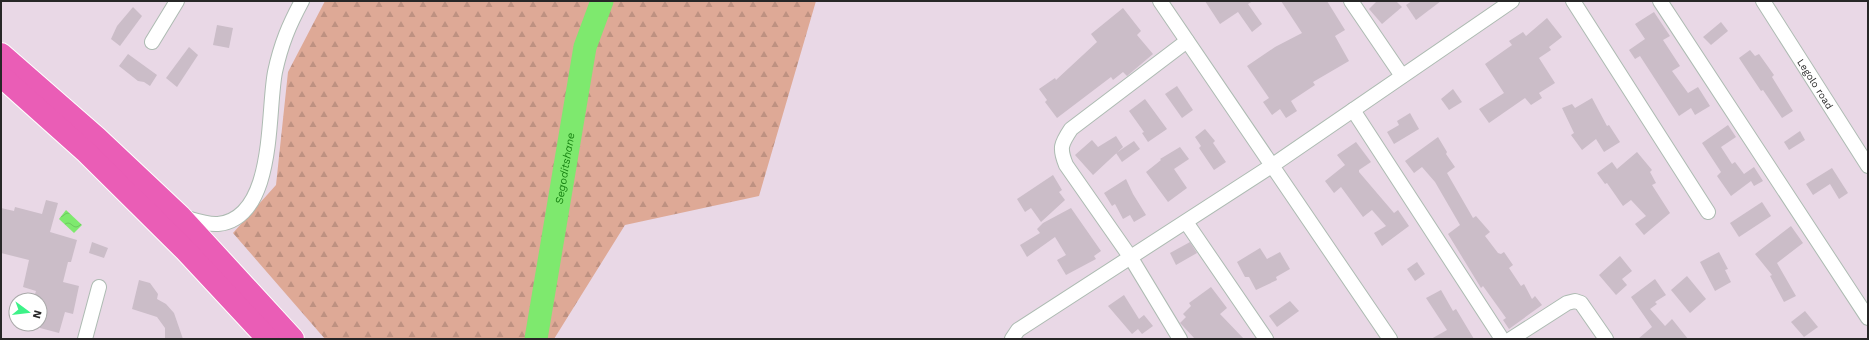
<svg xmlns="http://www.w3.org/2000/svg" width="1869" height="340" viewBox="0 0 1869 340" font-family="'Work Sans',sans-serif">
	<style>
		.forest { fill: url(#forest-firs) }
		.water { fill: url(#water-waves) }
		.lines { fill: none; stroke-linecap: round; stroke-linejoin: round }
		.river { stroke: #7ee96e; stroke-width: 23 }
		.building { fill: #cbbdc8 }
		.minor-casing { stroke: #adbbb2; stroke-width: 16 }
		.primary-casing { stroke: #fff; stroke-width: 24 }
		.minor { stroke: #fff; stroke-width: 14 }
		.primary { stroke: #ea5db6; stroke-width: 22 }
		.labels { text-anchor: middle; stroke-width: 4; stroke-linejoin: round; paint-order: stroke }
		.street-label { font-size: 10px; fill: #272727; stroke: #fff }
		.water-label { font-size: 11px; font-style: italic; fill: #178312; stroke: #fff }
	</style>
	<defs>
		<pattern id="forest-firs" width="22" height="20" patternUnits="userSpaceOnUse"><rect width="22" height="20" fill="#dea996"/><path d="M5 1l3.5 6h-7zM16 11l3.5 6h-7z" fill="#be9181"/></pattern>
		<pattern id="water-waves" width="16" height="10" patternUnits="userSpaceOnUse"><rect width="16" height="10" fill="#7ee96e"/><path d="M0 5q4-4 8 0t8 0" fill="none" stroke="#6dc85f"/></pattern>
	</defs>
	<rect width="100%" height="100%" fill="#e9d8e6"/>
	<!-- forest -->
	<polygon class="forest" points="325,1 816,1 759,196 625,225 554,339 325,339 233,233 276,185 288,72"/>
	<!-- water -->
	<polygon class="water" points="66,210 82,225 74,233 59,219"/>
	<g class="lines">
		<!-- river -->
		<path class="river" id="s1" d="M536,339L585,47L602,1"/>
	</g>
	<!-- building -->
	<g class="building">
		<polygon points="1205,1 1253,1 1248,4 1262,24 1252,32 1238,12 1220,24"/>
		<polygon points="1281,1 1327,1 1345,30 1335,36 1349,61 1313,82 1315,85 1291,101 1297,111 1286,118 1280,109 1272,115 1263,102 1269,98 1247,66 1275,47 1302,33"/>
		<polygon points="1377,1 1396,1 1402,7 1382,24 1369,9"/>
		<polygon points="1412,1 1441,1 1416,20 1406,5"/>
		<polygon points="133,7 142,16 120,46 111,39 117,26"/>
		<polygon points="1123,8 1141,31 1137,35 1153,54 1127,76 1123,72 1113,80 1111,77 1057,118 1045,102 1047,100 1039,89 1055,78 1056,80 1097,42 1091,34"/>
		<polygon points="1654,12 1670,36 1663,40 1680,66 1672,71 1688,93 1698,87 1710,106 1695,115 1691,108 1679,116 1640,56 1635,59 1629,50 1645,39 1635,24"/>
		<polygon points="1547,18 1562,37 1549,47 1551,50 1539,58 1555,83 1539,93 1542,98 1531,105 1525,98 1489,123 1479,109 1504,93 1485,64 1512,45 1509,41 1523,32 1526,36"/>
		<polygon points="1721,22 1728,31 1711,45 1703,37"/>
		<polygon points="217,25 233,28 229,48 213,45"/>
		<polygon points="189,47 198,55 177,87 166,78"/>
		<polygon points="1750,50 1755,56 1759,54 1774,75 1772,77 1793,111 1782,118 1763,90 1761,91 1739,58"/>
		<polygon points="128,54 157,75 150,86 144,82 138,81 119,66"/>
		<polygon points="1177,86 1193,110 1182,118 1165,94"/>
		<polygon points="1453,89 1462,102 1449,110 1441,99"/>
		<polygon points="1592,98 1607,126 1609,125 1620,142 1604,152 1596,139 1582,150 1571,135 1574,133 1562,108 1572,104 1575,108"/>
		<polygon points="1145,99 1167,129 1148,142 1142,133 1144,132 1129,111"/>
		<polygon points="1410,113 1419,129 1394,144 1387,132 1399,125 1397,121"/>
		<polygon points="1728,125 1736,137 1721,147 1732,164 1735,162 1744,174 1754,167 1763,181 1754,186 1751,181 1731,196 1717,176 1721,172 1702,143"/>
		<polygon points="1205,129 1215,141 1213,143 1226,162 1214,170 1199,148 1201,146 1195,137"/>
		<polygon points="1800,131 1805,140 1789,150 1784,142"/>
		<polygon points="1116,136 1123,147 1093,175 1075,155 1092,140 1098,147"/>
		<polygon points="1438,137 1447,152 1446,154 1455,167 1447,173 1473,218 1476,216 1490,232 1485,236 1498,253 1501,254 1504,252 1513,265 1509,268 1521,286 1524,284 1532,299 1535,296 1542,305 1509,329 1503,320 1506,318 1483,286 1481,288 1448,234 1460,225 1435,182 1422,167 1414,173 1405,161"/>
		<polygon points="1134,141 1140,149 1122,162 1116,153"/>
		<polygon points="1356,142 1371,162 1359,170 1359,172 1394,213 1398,210 1409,226 1382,246 1374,233 1386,226 1372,210 1363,217 1341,187 1334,193 1325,181 1345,165 1337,155"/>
		<polygon points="1180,147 1189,159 1174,169 1187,188 1168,202 1146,172 1161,160 1160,159"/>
		<polygon points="1637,152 1652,170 1650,172 1656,183 1652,185 1670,213 1644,235 1635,224 1646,216 1631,200 1623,206 1607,183 1605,184 1597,173 1612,162 1617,169"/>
		<polygon points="1832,168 1848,193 1839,199 1830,184 1813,195 1806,184"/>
		<polygon points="1053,175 1062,190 1059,192 1065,200 1041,222 1031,208 1025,212 1017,199"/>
		<polygon points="1126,179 1133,194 1146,215 1134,222 1130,215 1123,219 1115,204 1112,206 1104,193"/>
		<polygon points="46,200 58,203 50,232 77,240 71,262 68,262 63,282 79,286 73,314 65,312 59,333 40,328 40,300 33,300 36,291 23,287 29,260 1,253 1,208 14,211 15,207 42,214"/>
		<polygon points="1762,202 1771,216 1739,237 1730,223"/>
		<polygon points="1071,208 1101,251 1094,256 1096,259 1066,275 1057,260 1066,255 1055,237 1027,257 1020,245 1040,233 1037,229 1043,223"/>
		<polygon points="1791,226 1803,243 1777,263 1796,296 1784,302 1770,276 1772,275 1755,254"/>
		<polygon points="92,242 108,248 104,258 89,253"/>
		<polygon points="1190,242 1197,253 1176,265 1170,253"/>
		<polygon points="1260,248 1267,259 1280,252 1290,269 1276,277 1277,280 1256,290 1249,277 1245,277 1237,262"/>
		<polygon points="1719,252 1728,269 1725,270 1731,282 1715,291 1700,262"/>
		<polygon points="1620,256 1632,271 1622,279 1627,285 1616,295 1599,275"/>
		<polygon points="1417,262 1425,274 1415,281 1407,269"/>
		<polygon points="1687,276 1706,299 1690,313 1671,290"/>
		<polygon points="1655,279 1666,295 1655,302 1657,304 1650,309 1665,326 1672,319 1688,339 1638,339 1652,327 1631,297"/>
		<polygon points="139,280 150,283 158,294 157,299 166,304 174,313 183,339 165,339 165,328 157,317 132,309"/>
		<polygon points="1211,287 1227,308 1220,314 1244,339 1195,339 1182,325 1180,323 1186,317 1183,314 1191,306 1189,303"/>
		<polygon points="1441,290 1453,311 1456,309 1474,339 1431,339 1447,330 1426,298"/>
		<polygon points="1124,295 1139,319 1144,315 1153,326 1142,334 1138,329 1132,334 1108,306"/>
		<polygon points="1290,301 1299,311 1277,327 1269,316"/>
		<polygon points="1805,311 1818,327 1804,337 1791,322"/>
	</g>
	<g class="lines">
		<defs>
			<g id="minor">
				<polyline points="1160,1 1390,339"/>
				<polyline points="1351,1 1402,76"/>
				<polyline points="1573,1 1708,212"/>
				<polyline points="1660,1 1868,318"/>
				<path id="s2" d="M1763,1L1868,166"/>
				<polyline points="152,42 177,1"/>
				<polyline points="1353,110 1502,339"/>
				<path d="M183,217C194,220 207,225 218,224C276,218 267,113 275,72C281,44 289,25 302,1"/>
				<polyline points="1186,222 1266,339"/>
				<polyline points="85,339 99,287"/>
				<polyline points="1012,339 1018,330 1273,165 1512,1"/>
				<path d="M1180,339L1131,258L1066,165C1059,148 1061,144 1071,129L1187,41"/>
				<polyline points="1511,339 1567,303 1575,301 1581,303 1606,339"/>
			</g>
			<g id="primary">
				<polyline points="1,54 96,137 180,216 293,339"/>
				<polyline points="1,76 85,151 186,251 268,339"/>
			</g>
		</defs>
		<!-- minor casing -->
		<use href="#minor" class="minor-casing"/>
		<!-- primary casing -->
		<use href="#primary" class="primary-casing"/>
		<!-- minor -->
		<use href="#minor" class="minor"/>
		<!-- primary -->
		<use href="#primary" class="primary"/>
	</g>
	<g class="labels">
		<!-- street labels -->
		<g class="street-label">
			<text dy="4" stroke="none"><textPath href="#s2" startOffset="98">Legolo road</textPath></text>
		</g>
		<!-- water labels -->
		<g class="water-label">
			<text dy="4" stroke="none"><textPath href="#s1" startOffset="173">Segoditshane</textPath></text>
		</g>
	</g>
	<!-- border -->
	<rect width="1869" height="340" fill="none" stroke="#272727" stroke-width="4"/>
	<!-- north arrow -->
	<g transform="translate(28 312) rotate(105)"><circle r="19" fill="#ffffff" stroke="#a9a9a9"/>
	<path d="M0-3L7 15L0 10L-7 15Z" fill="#3df288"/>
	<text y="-6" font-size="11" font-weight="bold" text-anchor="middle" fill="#272727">N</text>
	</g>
</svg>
